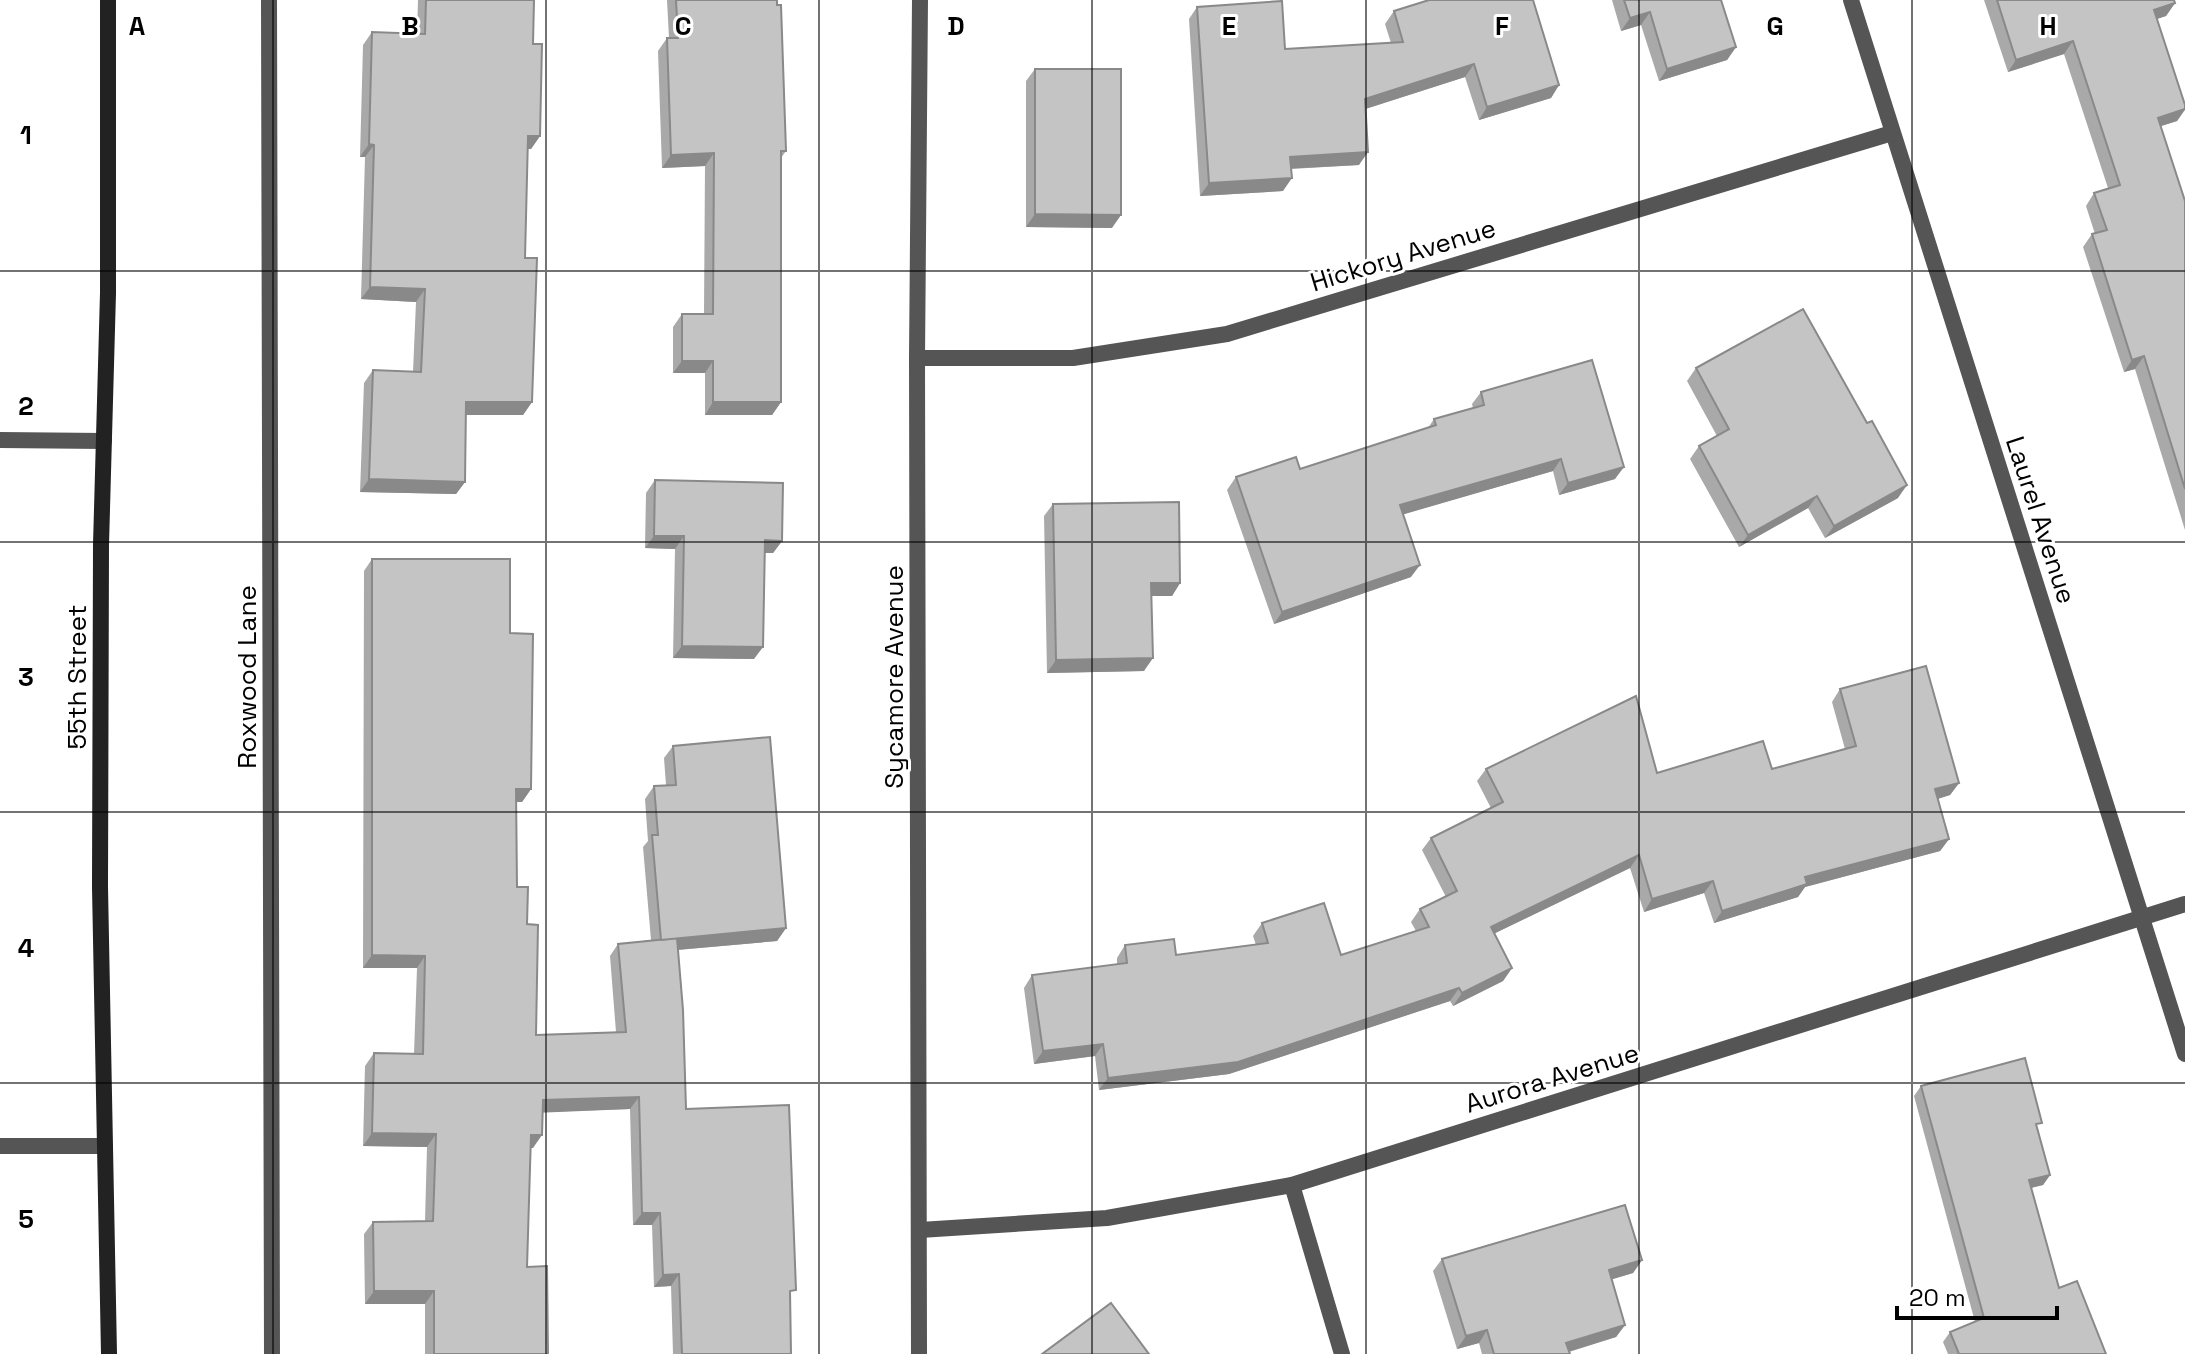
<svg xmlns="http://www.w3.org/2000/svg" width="2185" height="1354" viewBox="0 0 2185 1354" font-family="'Space Grotesk',sans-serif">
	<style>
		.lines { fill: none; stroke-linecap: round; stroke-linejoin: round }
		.street { stroke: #555; stroke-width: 16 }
		.secondary { stroke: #222; stroke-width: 16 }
		.wall { fill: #a9a9a9 }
		.shaded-wall { fill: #898989 }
		.building { fill: #c4c4c4; stroke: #898989; stroke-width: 2 }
		.grid { fill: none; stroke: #000; stroke-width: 2; stroke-opacity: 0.55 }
		.labels { text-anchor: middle; stroke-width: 6; stroke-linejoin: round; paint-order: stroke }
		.street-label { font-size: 26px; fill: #000; stroke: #fff }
		.grid-label { font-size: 26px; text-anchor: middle; font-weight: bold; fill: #000; stroke: #fff; stroke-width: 6; stroke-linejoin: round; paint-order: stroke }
	</style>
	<rect width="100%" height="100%" fill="#fff"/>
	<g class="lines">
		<!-- street -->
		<g class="street">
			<polyline points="269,0 272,1354"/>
			<polyline points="1851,0 2185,1054"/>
			<polyline points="917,358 1073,358 1227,334 1892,133"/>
			<polyline points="0,440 104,441"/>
			<polyline points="0,1146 105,1146"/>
			<polyline points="1292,1185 1342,1354"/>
			<polyline points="920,1230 1107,1218 1292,1185 2185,904"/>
			<polyline points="919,1354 917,358 920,0"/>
		</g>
		<!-- secondary -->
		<polyline class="secondary" points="108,0 108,293 101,545 100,887 109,1354"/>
	</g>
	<!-- wall -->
	<g class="wall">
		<polygon points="418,0 534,0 533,44 540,136 531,149 528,149 525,258 532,402 523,415 466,415 465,482 456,494 360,492 364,383 373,370 413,372 416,302 361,299 365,157 360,157 363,45 372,32 417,34"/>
		<polygon points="667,0 777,0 786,151 781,158 781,402 772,415 705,415 705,373 673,373 673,327 682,314 704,314 705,166 662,168 658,51 667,38 669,38"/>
		<polygon points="1612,0 1721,0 1736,47 1727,60 1659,81 1641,25 1621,31"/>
		<polygon points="1984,0 2174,0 2175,3 2166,16 2156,19 2185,105 2185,110 2177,121 2160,126 2185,201 2185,530 2135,369 2124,372 2083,247 2092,234 2095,234 2086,206 2094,193 2108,188 2064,54 2008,72"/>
		<polygon points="1197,7 1285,49 1391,43 1385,24 1394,11 1559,85 1551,98 1479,120 1465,77 1365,109 1359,165 1291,169 1283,191 1200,196 1189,19"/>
		<polygon points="1035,69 1112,228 1026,227 1026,81"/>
		<polygon points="1696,368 1898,498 1825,538 1808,508 1739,547 1690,459 1699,446 1717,436 1687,381"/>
		<polygon points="1481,392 1615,479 1559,495 1553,471 1403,514 1411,577 1274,624 1227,490 1236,477 1300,469 1428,428 1434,419 1473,408 1472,404"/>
		<polygon points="655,480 782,541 773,553 765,553 754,659 673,658 675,549 645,548 646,493"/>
		<polygon points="1053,504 1180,583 1172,596 1152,596 1144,671 1047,673 1044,516"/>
		<polygon points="372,559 510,633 531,789 522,802 517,802 517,887 527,924 536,1035 616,1032 610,956 618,944 651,940 643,847 648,841 645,799 654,786 666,785 664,758 673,746 786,928 777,941 678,950 686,1109 790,1298 791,1354 673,1354 671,1286 654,1287 652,1225 633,1225 630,1109 543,1112 533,1148 530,1148 527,1267 548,1354 425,1354 425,1304 365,1304 364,1234 373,1222 425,1221 427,1147 363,1146 365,1066 374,1053 414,1054 417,968 363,968 364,571"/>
		<polygon points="1840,689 1959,783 1950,795 1938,799 1949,839 1940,851 1805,887 1798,897 1714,923 1704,893 1644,912 1630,868 1495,933 1512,968 1503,981 1453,1006 1450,1001 1229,1074 1099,1090 1095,1056 1034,1064 1024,988 1032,975 1117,964 1117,958 1125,945 1176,955 1256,945 1253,936 1262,923 1341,955 1416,931 1411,922 1420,909 1446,897 1422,850 1431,838 1491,808 1477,781 1486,769 1657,773 1772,769 1845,749 1832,702"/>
		<polygon points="1921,1086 2038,1130 2050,1175 2043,1185 2031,1188 2059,1288 2106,1354 1948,1354 1943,1342 1950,1332 1975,1322 1914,1096"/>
		<polygon points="1442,1259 1642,1260 1633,1273 1612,1279 1625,1325 1616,1337 1569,1352 1570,1354 1482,1354 1479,1343 1457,1349 1433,1271"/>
	</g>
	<!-- shaded-wall -->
	<g class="shaded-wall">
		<polygon points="2175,3 2166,16 2145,23 2154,10"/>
		<polygon points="1650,12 1641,25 1621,31 1630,18"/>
		<polygon points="2073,41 2064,54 2008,72 2016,60"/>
		<polygon points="1736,47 1727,60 1659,81 1667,69"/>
		<polygon points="1474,64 1465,77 1356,112 1365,99"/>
		<polygon points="1559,85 1551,98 1479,120 1487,107"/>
		<polygon points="2185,109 2177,121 2149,130 2158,118"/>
		<polygon points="528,136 540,136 531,149 519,148"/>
		<polygon points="369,144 374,145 365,157 360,157"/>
		<polygon points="1368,152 1359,165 1282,169 1290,157"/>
		<polygon points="714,153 705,166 662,168 671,155"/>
		<polygon points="1292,178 1283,191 1200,196 1209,183"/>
		<polygon points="1035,214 1121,215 1112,228 1026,227"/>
		<polygon points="370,287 425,289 416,302 361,299"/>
		<polygon points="2144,356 2135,369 2124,372 2132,360"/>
		<polygon points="682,361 713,361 705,373 673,373"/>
		<polygon points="466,402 532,402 523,415 457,415"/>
		<polygon points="713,402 781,402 772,415 705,415"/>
		<polygon points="1561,459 1553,471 1391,518 1400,505"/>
		<polygon points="1624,467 1615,479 1559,495 1568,483"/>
		<polygon points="369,479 465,482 456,494 360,492"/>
		<polygon points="1907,485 1898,498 1825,538 1834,526"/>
		<polygon points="1817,496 1808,508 1739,547 1748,535"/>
		<polygon points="654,536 684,536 675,549 645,548"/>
		<polygon points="765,540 782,541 773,553 756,553"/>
		<polygon points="1420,565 1411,577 1274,624 1282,612"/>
		<polygon points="1151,583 1180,583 1172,596 1143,596"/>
		<polygon points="682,646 763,647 754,659 673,658"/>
		<polygon points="1153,658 1144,671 1047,673 1056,660"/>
		<polygon points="1959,783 1950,795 1927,802 1935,789"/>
		<polygon points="516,789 531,789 522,802 508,802"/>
		<polygon points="1949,839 1940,851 1805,887 1798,897 1714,923 1722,911 1805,877"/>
		<polygon points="1639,855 1630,868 1483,939 1491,927"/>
		<polygon points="1713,881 1704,893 1644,912 1652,899"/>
		<polygon points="786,928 777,941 652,952 661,940"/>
		<polygon points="372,955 425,956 417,968 363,968"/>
		<polygon points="1512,968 1503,981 1453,1006 1462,993"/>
		<polygon points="1459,988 1450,1001 1229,1074 1099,1090 1108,1078"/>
		<polygon points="1103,1044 1095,1056 1034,1064 1043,1051"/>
		<polygon points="639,1097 630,1109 534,1113 543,1100"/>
		<polygon points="372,1133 436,1134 427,1147 363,1146"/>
		<polygon points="531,1135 542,1135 533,1148 522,1148"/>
		<polygon points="2050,1175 2043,1185 2022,1190 2029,1180"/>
		<polygon points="642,1213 660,1213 652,1225 633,1225"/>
		<polygon points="1642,1260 1633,1273 1600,1283 1609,1270"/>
		<polygon points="679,1274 671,1286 654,1287 663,1275"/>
		<polygon points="374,1291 434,1291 425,1304 365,1304"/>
		<polygon points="1625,1325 1616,1337 1561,1354 1566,1343"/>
		<polygon points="1487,1330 1479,1343 1457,1349 1466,1336"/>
	</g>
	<!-- building -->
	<g class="building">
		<polygon points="426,0 534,0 533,44 542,44 540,136 528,136 525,258 537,258 532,402 466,402 465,482 369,479 373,370 421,372 425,289 370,287 374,145 369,144 372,32 425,34"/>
		<polygon points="676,0 777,0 777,5 781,5 786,151 781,151 781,402 713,402 713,361 682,361 682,314 713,314 714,153 671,155 667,38 678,38"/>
		<polygon points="1429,0 1533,0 1559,85 1487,107 1474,64 1365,99 1368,152 1290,157 1292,178 1209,183 1197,7 1282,1 1285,49 1403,42 1394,11"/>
		<polygon points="1624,0 1721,0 1736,47 1667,69 1650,12 1630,18"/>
		<polygon points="1997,0 2174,0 2175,3 2154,10 2185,105 2185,109 2158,118 2185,201 2185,489 2144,356 2132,360 2092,234 2107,230 2094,193 2120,185 2073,41 2016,60"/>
		<polygon points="1035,69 1121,69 1121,215 1035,214"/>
		<polygon points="1803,309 1867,423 1872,421 1907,485 1834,526 1817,496 1748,535 1699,446 1729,429 1696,368"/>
		<polygon points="1592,360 1624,467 1568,483 1561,459 1400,505 1420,565 1282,612 1236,477 1296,457 1300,469 1436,425 1434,419 1484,405 1481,392"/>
		<polygon points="655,480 783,483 782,541 765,540 763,647 682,646 684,536 654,536"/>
		<polygon points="1179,502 1180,583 1151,583 1153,658 1056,660 1053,504"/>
		<polygon points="372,559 510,559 510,633 533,634 531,789 516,789 517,887 528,887 527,924 538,925 536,1035 626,1032 618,944 677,938 683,1010 686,1109 789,1105 796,1290 790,1291 791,1354 682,1354 679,1274 663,1275 660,1213 642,1213 639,1097 543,1100 542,1135 531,1135 527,1267 547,1266 548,1354 434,1354 434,1291 374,1291 373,1222 433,1221 436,1134 372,1133 374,1053 423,1054 425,956 372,955"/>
		<polygon points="1926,666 1959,783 1935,789 1949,839 1805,877 1807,884 1722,911 1713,881 1652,899 1639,855 1491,927 1512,968 1462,993 1459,988 1238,1062 1108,1078 1103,1044 1043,1051 1032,975 1127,963 1125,945 1174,939 1176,955 1268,943 1262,923 1324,903 1341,955 1429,927 1420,909 1457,891 1431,838 1503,802 1486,769 1636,696 1657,773 1763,741 1772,769 1856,746 1840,689"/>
		<polygon points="770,737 786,928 661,940 652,835 658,835 654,786 676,785 673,746"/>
		<polygon points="2025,1058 2042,1123 2036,1124 2050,1175 2029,1180 2059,1288 2077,1281 2106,1354 1959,1354 1950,1332 1984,1318 1921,1086"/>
		<polygon points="1625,1205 1642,1260 1609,1270 1625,1325 1566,1343 1570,1354 1494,1354 1487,1330 1466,1336 1442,1259"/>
		<polygon points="1111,1303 1149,1354 1042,1354"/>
	</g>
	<!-- grid -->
	<path class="grid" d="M273,0V1354M546,0V1354M819,0V1354M1092,0V1354M1366,0V1354M1639,0V1354M1912,0V1354M0,271H2185M0,542H2185M0,812H2185M0,1083H2185"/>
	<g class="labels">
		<!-- street labels -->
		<g class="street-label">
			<text transform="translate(1403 255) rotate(-17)" y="9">Hickory Avenue</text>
			<text transform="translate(2041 520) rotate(72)" y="9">Laurel Avenue</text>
			<text transform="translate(77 677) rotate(-90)" y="9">55th Street</text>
			<text transform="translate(247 677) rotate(-90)" y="9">Roxwood Lane</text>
			<text transform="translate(894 677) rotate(-90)" y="9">Sycamore Avenue</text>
			<text transform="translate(1552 1078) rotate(-17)" y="9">Aurora Avenue</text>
		</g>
	</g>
	<g class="grid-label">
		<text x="137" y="35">A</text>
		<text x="410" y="35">B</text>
		<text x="683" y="35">C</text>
		<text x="956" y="35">D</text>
		<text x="1229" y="35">E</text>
		<text x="1502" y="35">F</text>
		<text x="1775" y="35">G</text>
		<text x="2048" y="35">H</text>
		<text x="26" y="144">1</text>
		<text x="26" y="415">2</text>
		<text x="26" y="686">3</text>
		<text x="26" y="957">4</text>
		<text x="26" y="1228">5</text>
	</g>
	<!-- scale -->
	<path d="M1897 1306v12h160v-12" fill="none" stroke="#000000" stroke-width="4"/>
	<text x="1909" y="1306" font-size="24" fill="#000000" stroke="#ffffff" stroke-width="6" paint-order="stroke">20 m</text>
</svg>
